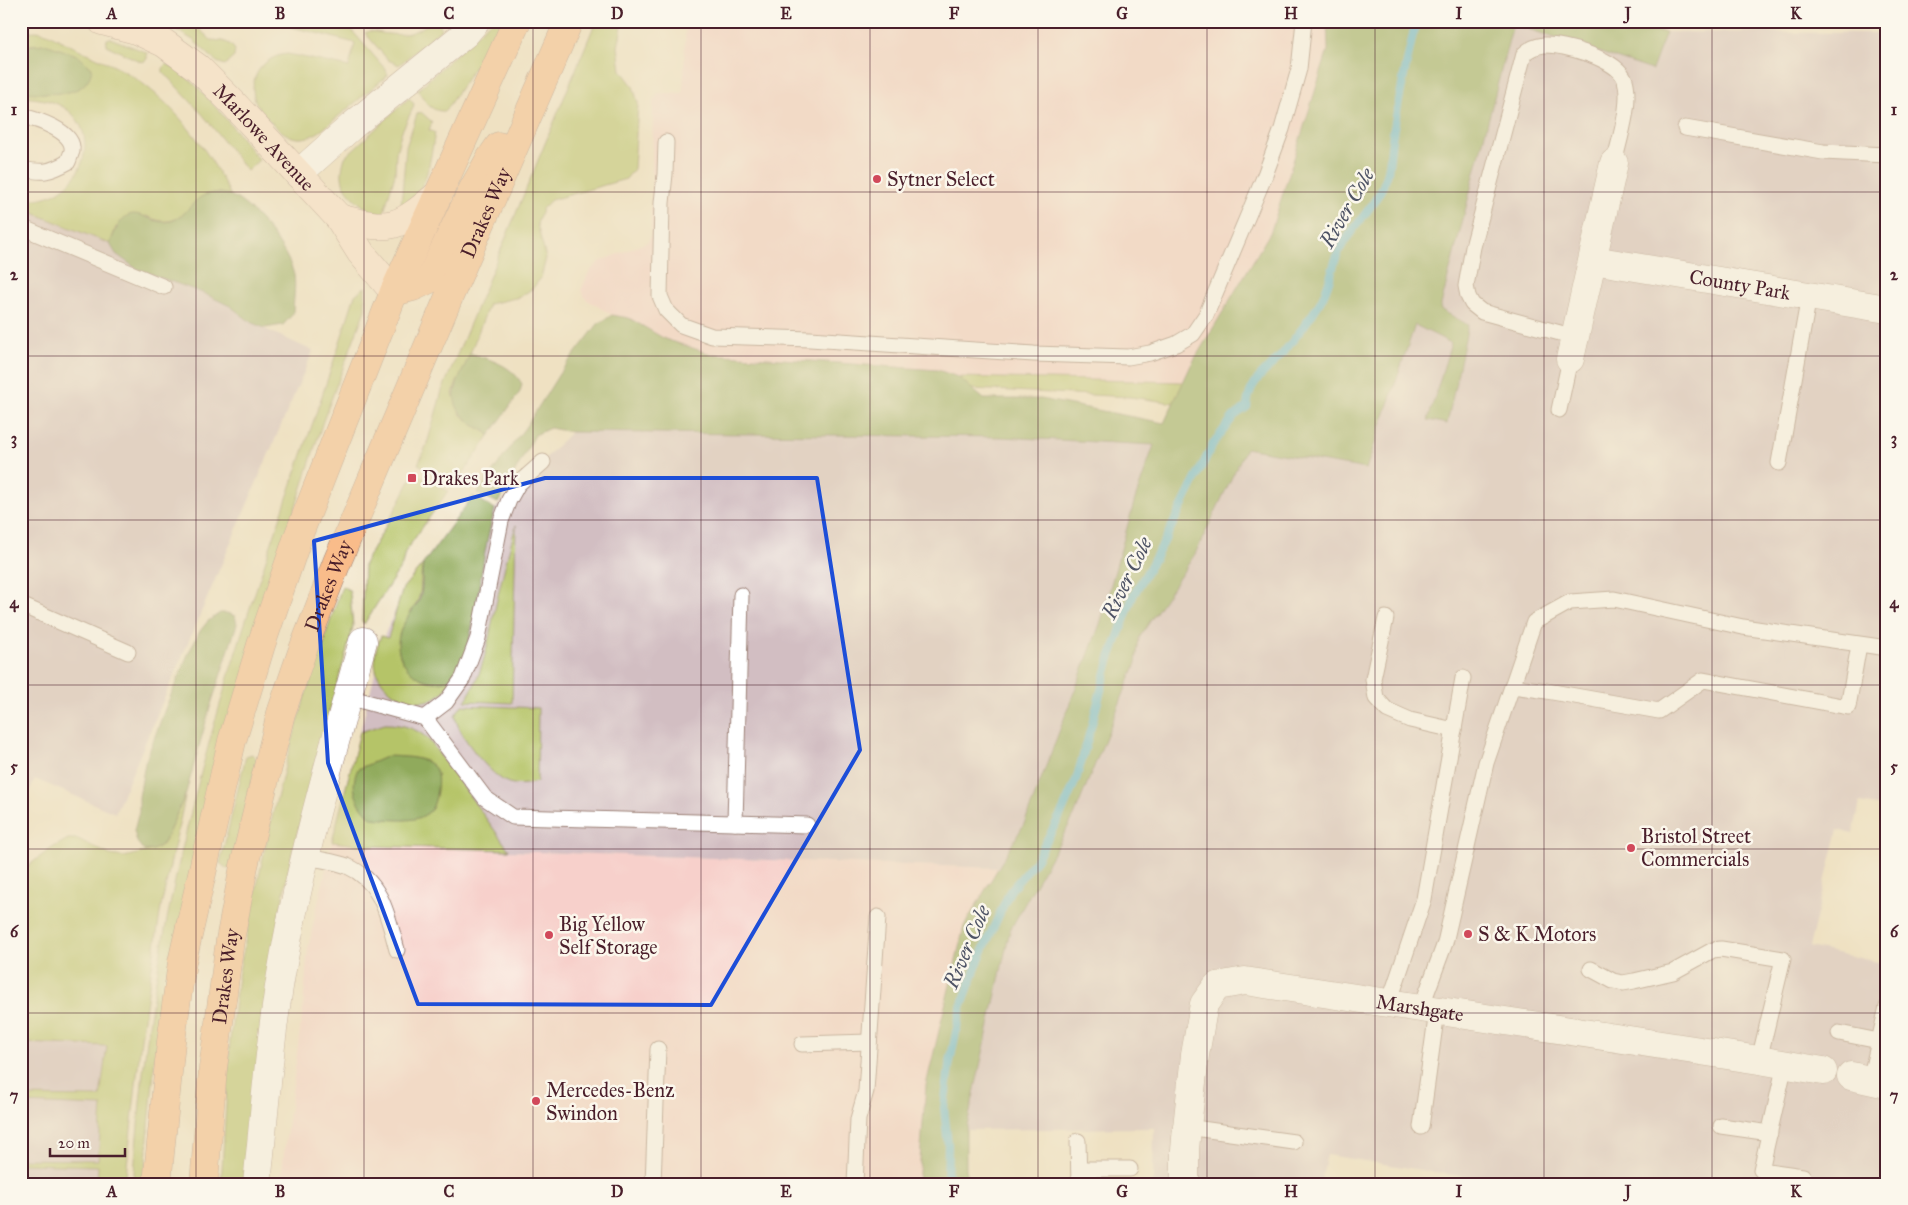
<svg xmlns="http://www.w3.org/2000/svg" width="1908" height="1205" viewBox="0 0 1908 1205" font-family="'IM FELL Great Primer',serif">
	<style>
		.built { fill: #f7d0cb }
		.industrial { fill: #d2bec2 }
		.green { fill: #b5c467; stroke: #807249 }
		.forest { fill: #90aa5c; stroke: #6d6444 }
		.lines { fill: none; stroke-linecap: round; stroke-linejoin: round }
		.stream { stroke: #54b4d2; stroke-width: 8 }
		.lane-casing { stroke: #9c8076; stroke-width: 17 }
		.street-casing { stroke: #9c8076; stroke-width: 29 }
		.secondary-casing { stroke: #9c8076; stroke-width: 29 }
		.primary-casing { stroke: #9c8076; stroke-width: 29 }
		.lane { stroke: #fff; stroke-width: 15 }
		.street { stroke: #fff; stroke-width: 28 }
		.secondary { stroke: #fde4d0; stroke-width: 28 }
		.primary { stroke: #f9bc8a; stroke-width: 28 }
		.marked { fill: none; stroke: #1d4ed8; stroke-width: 4; stroke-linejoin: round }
		.grid { fill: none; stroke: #4a1f2b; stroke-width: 1; stroke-opacity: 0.55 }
		.poi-dot { fill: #d1495b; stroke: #fbf7ec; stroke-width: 2 }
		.labels { text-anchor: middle; stroke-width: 5; stroke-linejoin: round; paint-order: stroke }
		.street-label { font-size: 20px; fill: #4a1f2b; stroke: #fbf7ec }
		.poi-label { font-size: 20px; fill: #4a1f2b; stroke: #fbf7ec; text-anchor: start }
		.water-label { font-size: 21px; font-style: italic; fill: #4e5365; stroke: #fbf7ec }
		.neatline { fill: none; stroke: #4a1f2b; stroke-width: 2 }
		.grid-label { font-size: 16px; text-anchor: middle; font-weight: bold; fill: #4a1f2b }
	</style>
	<rect width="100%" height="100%" fill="#fbf7ec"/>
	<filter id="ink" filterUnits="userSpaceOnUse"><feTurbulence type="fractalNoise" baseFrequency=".02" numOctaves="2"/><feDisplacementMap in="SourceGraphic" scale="10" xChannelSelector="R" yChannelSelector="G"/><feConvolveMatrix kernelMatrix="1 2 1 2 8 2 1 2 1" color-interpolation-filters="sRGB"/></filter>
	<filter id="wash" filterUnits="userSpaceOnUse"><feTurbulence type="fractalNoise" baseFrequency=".0096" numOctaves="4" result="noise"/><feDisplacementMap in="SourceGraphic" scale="20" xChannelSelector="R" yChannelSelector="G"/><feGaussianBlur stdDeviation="1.12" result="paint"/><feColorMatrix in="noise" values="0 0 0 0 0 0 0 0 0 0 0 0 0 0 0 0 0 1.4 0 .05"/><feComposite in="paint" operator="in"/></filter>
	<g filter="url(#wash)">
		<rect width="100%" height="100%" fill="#efe1c2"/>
		<!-- built -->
		<g class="built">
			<polygon points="686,21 1327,21 1328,50 1271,231 1191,365 1184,382 958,377 938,370 711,354 665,339 629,318 612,315 586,299 581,290 589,272 599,262 648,242 651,235 653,101 659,93 683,93"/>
			<polygon points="332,842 367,846 998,868 964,926 926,1085 918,1184 280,1184 303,1007 308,948"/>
		</g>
		<!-- industrial -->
		<g class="industrial">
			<polygon points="1513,23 1652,70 1666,32 1887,33 1887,808 1860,803 1853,834 1838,830 1809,947 1887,964 1887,1184 1509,1184 1327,1155 1320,1184 1153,1184 1154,1128 966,1130 1010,930 1074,816 1136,663 1139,638 1195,554 1246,448 1366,469 1415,325 1451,343 1428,420 1447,424 1468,325 1440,309"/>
			<polygon points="21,208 110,244 116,254 137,269 203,293 230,306 252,323 313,351 115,813 35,779 29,792 21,816"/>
			<polygon points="571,432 1001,437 1154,445 1134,503 1100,624 1024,824 998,868 367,846 332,842 385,634 396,609"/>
			<polygon points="21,1043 107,1045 101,1097 102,1106 97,1184 21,1184"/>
		</g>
		<!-- green -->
		<g class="green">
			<path d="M168,21H198V28L211,40C221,41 229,40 235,50L234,57L225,65L217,62L193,40L168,25Z"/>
			<path d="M276,21H327L349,27L386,70L388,75L322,130C301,144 288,139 271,122C265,116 258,109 255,100C247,77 265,55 288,54L349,67L355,43L276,23Z"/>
			<path d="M433,21H438L442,29L399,65L388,60L365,33L370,31C399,36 407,38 433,21Z"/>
			<path d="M491,21H502L491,42L445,111C430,112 425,101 418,90Z"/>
			<polygon points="596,21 623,21 618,47 621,70 633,86 638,103 634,169 626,179 551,200 542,209 537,224 546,258 541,278 532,289 520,297 489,304 465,367 456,384 453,394 461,415 475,426 487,433 489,436 455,485 418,464 427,444 442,391"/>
			<path d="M36,31L47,33C71,47 98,57 122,70C170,97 208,148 231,196C227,194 225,194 220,193C186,191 189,236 146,216L116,227L110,244L21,208V199C84,206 110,125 55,103C45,99 32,98 21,97V89L45,44L21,46V32Z"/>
			<polygon points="110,38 143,51 147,53 147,59 143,62 139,61 106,45 107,39"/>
			<path d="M166,64C193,73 240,137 259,160L247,171L203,115L163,72V67Z"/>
			<path d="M409,98L414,104L413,108L401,133L396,153L395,174L384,212L382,214C368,211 362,206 352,196C340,183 340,174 345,157Z"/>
			<path d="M421,112L432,122L429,130L435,133C430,158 428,196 401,206L406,147L417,114Z"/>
			<path d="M365,287V310L323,421L279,560L167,986L155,1058L144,1184H133C136,1147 139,1110 143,1073C156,956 182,839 214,725C255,580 310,439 355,295Z"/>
			<polygon points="958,377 1184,382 1174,403 1130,397 972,389"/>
			<polygon points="414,473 448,491 405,552 402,565 364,624 362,621 364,564 395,510"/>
			<path d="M516,525L512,703L465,701C484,673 488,641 495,609C501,581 508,553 516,525Z"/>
			<path d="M423,564C418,587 426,592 410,613L458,674C451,684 442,696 430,700C406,707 376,687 375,663C374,653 378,644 381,636L388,638L403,588Z"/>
			<polygon points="342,586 349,590 350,594 353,626 351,635 310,782 293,849 279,916 244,1184 221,1184 230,1040 238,976 269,829 287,759 305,697"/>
			<path d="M462,705L538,708L537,782C528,784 518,786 509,783C492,778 456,733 455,715Z"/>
			<path d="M385,724C402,724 417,728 429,740L509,850L367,846L332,842L360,732Z"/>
			<polygon points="252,754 257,759 232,867 227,869 220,863 246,756"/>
			<polygon points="186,793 161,907 141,1039 125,1184 97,1184 98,1166 21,1164 21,1159 98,1160 102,1106 21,1103 21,1096 100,1097 107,1046 21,1043 21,871 52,848 68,839 78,839 110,855 124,857 153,850 164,843"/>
		</g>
		<!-- forest -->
		<g class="forest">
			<polygon points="1327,21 1594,21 1646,31 1666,32 1652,70 1513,24 1440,309 1468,325 1447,424 1428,420 1451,343 1415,325 1366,469 1246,448 1195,554 1139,638 1136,663 1074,816 1010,930 966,1130 966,1184 918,1184 926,1085 964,926 1024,824 1100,624 1135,499 1154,445 1001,437 571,432 550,428 535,435 498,503 477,493 529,422 559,374 598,324 612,315 629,318 665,339 711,354 938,370 958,377 984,399 1041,399 1164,423 1191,365 1271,231 1328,50"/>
			<path d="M45,44L77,55L92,68C88,101 46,93 21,92V46Z"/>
			<path d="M212,193C216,193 222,193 227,194C251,201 289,251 294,275C296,287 293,302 293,314L283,325L265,328L252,323L230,306L203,293L137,269L116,254L110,244C130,187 146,231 174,220C186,215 191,203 201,197C204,195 208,194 212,193Z"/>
			<path d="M470,353C490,360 511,364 522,384L520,392L489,436C486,430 479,429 474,425C440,401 459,383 470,353Z"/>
			<path d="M473,496L495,509C483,549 480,591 471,632C468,645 465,661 459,672C455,680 443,682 435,682C424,681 413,676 406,666C392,647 398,630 412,611C415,606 420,601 421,595C423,585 421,575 423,564Z"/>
			<polygon points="220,613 227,613 235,616 237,624 209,711 186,793 164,843 153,850 144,851 137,842 134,831 139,811 139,797 145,763 165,709 188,654 200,631 208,621"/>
			<path d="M388,756C402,757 423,756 433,766C441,772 437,797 433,806C431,812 424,816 418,818C407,822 384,819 372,818C357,805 349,787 358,769Z"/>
		</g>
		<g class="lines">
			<!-- stream -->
			<path class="stream" d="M947,1184L948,1145L944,1108L949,1067L961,1007L980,957L1010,891L1036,860L1063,810L1076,780L1087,742L1109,661L1133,596L1163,544L1213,444L1234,416L1247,407C1249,379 1267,372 1283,353C1296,337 1309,320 1319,304C1330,287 1331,268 1339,251C1351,228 1371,211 1382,188C1391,169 1389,159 1392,140C1398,100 1407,61 1416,21"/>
		</g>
	</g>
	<g filter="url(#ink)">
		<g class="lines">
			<defs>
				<g id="lane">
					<path d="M21,116C36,119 75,131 72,151C71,154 69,159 68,162C48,173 43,173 21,169"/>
					<polyline points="1685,128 1823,152 1887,155"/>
					<polyline points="666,142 665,174 662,203 660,296 666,310 681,325 712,336 810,339 1034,354 1128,357 1150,353 1176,344 1193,334 1206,315 1265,175 1282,129 1299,69 1304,21"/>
					<polyline points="21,227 164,287"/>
					<path d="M1575,337L1482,312L1472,304L1468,296L1466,286L1473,247L1524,54C1529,49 1536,46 1544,45C1564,44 1618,59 1625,80C1632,103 1619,141 1614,163"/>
					<polyline points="1559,410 1570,359"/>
					<polyline points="1779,463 1809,296"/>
					<polyline points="21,605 128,652"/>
					<polyline points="1386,618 1373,679 1376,698 1387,710 1410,720 1454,730"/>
					<polyline points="1513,686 1547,691 1659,711 1703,680 1848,707 1859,645"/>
					<polyline points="348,697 425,718 485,798 513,817 807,825"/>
					<polyline points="425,718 446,702 463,678 478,638 501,521 509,500 518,484 543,462"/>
					<polyline points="735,823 741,595"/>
					<path d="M305,856C318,860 334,861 347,866C382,881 388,917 397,950"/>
					<polyline points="1591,969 1613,981 1623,983 1634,981 1673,972 1713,950 1721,949 1783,959 1759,1060"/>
					<polyline points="1389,1003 1424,899 1463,678"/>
					<polyline points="1421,1008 1445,943 1486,763 1534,622 1570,602 1614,599 1743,627 1887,648"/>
					<polyline points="1839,1033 1879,1041"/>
					<polyline points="802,1044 869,1042"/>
					<polyline points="1785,1064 1761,1170 1803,1176"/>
					<polyline points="1870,1080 1887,1007"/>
					<polyline points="1721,1126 1770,1133"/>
					<polyline points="1187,1127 1294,1142"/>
					<polyline points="1421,1127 1437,1011"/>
					<polyline points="1078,1141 1079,1184"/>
					<polyline points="1079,1169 1130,1169"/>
					<polyline points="653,1184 658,1049"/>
					<polyline points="855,1184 858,1119 866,1091 878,917"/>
				</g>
				<g id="street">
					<polyline points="298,174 353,125 465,34 476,21"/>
					<path id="s1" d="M1593,260L1887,309"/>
					<polyline points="1570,359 1614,163"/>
					<polyline points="1851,1076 1887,1084"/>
					<path d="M257,1184C265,1109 270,1032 284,958C303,851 334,746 363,641"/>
					<path id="s2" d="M1185,1184V1150L1187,1127L1195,1055L1204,1004L1217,986L1245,981L1759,1060L1823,1071"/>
				</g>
				<g id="secondary">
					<path id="s3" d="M102,21L136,30L164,43L198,68L232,102L339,218L361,253L394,292"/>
					<path d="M339,218C392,232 398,228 439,194"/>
				</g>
				<g id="primary">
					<polyline points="394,292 413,287 430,279 473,189 490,159 499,146"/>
					<polyline points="157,1184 171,1042 182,962 232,741 261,645 299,534 394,292 517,21"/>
					<path id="s4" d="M204,1184L213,1068L230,940L244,866L281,713L302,652L337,562L448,299L569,21"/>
				</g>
			</defs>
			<!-- lane casing -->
			<use href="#lane" class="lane-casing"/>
			<!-- street casing -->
			<use href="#street" class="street-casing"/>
			<!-- secondary casing -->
			<use href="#secondary" class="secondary-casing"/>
			<!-- primary casing -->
			<use href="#primary" class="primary-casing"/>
			<!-- lane -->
			<use href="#lane" class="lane"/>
			<!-- street -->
			<use href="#street" class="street"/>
			<!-- secondary -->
			<use href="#secondary" class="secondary"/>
			<!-- primary -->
			<use href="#primary" class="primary"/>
		</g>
	</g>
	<!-- marked area -->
	<path d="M0 0H1908V1205H0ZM545,478H817L860,750L711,1005L418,1004L328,763L314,541Z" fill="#efe1c2" fill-opacity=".55" fill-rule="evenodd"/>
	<path class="marked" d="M545,478H817L860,750L711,1005L418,1004L328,763L314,541Z"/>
	<!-- grid -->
	<path class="grid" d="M196,21V1184M364,21V1184M533,21V1184M701,21V1184M870,21V1184M1038,21V1184M1207,21V1184M1375,21V1184M1544,21V1184M1712,21V1184M21,192H1887M21,356H1887M21,520H1887M21,685H1887M21,849H1887M21,1013H1887"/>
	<!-- markers -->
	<g class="poi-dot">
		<circle cx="877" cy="179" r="5"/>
		<rect x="407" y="473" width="10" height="10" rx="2.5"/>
		<circle cx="1631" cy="848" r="5"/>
		<circle cx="1468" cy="934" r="5"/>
		<circle cx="549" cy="935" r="5"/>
		<circle cx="536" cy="1101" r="5"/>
	</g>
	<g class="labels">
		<!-- street labels -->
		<g class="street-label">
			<text dy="7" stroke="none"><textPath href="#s3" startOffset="204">Marlowe Avenue</textPath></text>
			<text dy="7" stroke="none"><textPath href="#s4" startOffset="1019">Drakes Way</textPath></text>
			<text dy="7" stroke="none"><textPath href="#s1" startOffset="149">County Park</textPath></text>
			<text dy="7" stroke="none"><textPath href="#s4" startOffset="614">Drakes Way</textPath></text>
			<text dy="7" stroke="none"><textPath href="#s4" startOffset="209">Drakes Way</textPath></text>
			<text dy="7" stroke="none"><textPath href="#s2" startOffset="409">Marshgate</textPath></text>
		</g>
		<!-- poi labels -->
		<g class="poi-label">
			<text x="887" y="186">Sytner Select</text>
			<text x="422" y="485">Drakes Park</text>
			<text x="1641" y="843">Bristol Street<tspan x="1641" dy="23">Commercials</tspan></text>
			<text x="559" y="931">Big Yellow<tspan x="559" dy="23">Self Storage</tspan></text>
			<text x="1478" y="941">S &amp; K Motors</text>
			<text x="546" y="1097">Mercedes-Benz<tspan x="546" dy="23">Swindon</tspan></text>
		</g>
		<!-- water labels -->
		<g class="water-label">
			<text transform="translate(1347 208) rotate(-60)" y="7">River Cole</text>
			<text transform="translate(1127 578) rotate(-64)" y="7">River Cole</text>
			<text transform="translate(967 947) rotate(-67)" y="7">River Cole</text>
		</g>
	</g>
	<!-- margin -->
	<rect width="1908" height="1205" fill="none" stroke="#fbf7ec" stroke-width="55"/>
	<!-- scale -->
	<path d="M50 1148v8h75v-8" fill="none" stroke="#4a1f2b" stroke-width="2.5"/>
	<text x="58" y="1148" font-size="15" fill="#4a1f2b" stroke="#fbf7ec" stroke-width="4" paint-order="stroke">20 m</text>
	<rect x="28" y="28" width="1852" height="1150" class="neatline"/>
	<g class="grid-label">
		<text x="112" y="19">A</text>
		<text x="280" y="19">B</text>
		<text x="449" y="19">C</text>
		<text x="617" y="19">D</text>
		<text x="786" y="19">E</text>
		<text x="954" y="19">F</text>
		<text x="1122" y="19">G</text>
		<text x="1291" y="19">H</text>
		<text x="1459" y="19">I</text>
		<text x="1628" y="19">J</text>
		<text x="1796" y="19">K</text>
		<text x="14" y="115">1</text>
		<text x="1894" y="115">1</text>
		<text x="14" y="280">2</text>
		<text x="1894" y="280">2</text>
		<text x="14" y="444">3</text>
		<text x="1894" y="444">3</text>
		<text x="14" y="608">4</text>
		<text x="1894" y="608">4</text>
		<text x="14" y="772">5</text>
		<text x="1894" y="772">5</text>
		<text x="14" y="937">6</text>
		<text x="1894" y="937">6</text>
		<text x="14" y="1101">7</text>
		<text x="1894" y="1101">7</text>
		<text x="112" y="1197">A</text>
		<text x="280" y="1197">B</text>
		<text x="449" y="1197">C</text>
		<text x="617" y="1197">D</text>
		<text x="786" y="1197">E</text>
		<text x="954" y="1197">F</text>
		<text x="1122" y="1197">G</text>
		<text x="1291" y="1197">H</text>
		<text x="1459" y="1197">I</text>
		<text x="1628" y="1197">J</text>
		<text x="1796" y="1197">K</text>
	</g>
</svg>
